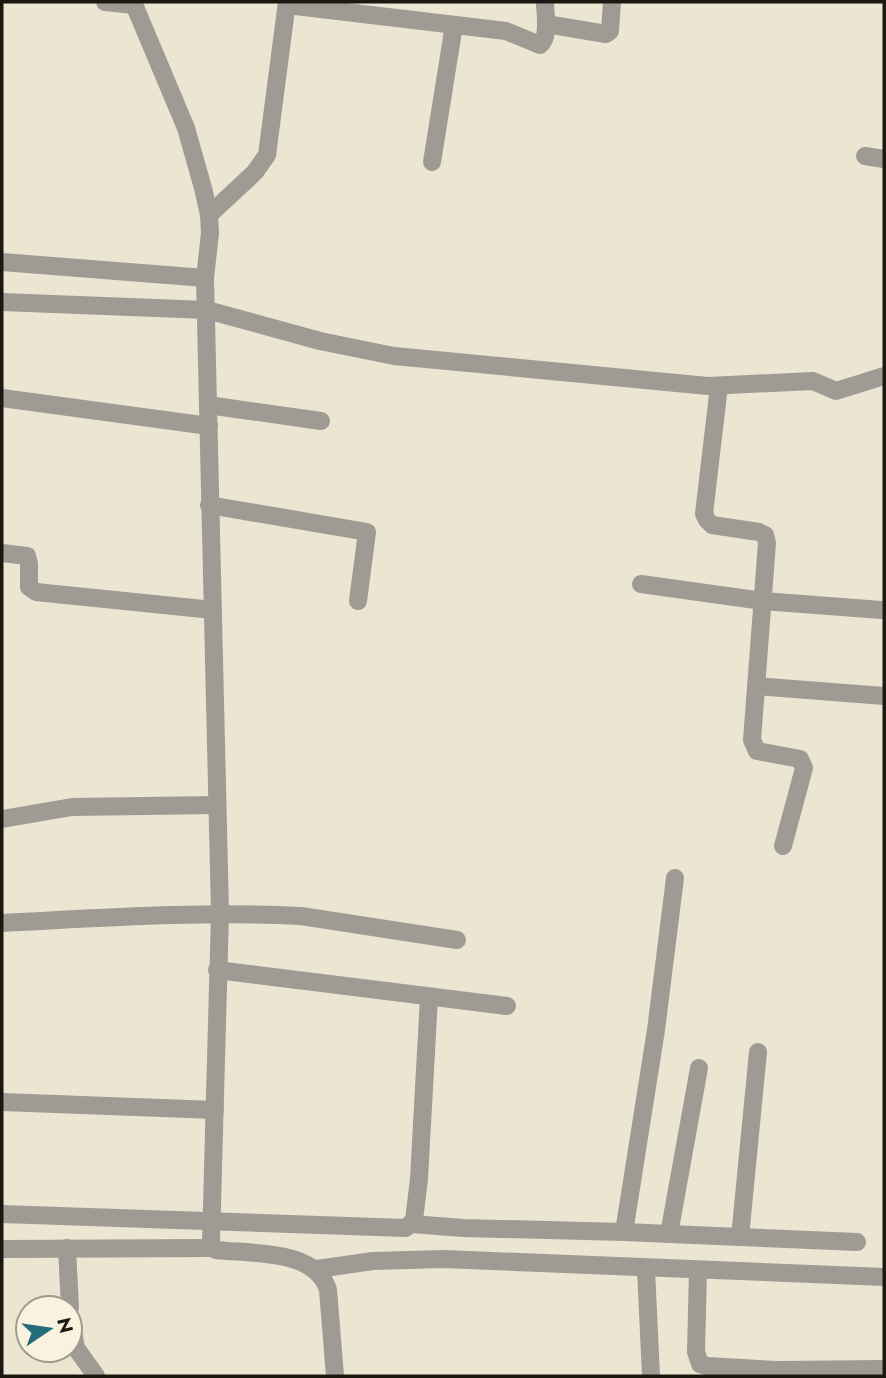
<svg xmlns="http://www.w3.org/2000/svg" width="886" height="1378" viewBox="0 0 886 1378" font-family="Jost,sans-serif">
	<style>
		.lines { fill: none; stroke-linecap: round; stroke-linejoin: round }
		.minor { stroke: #9e9b94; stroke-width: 18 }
	</style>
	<rect width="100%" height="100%" fill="#ebe5d2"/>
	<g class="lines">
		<!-- minor -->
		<g class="minor">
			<polyline points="105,2 134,5"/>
			<path d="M133,2L186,128L203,188L209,215L210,233L205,278L220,913L211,1243L212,1248L216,1250C251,1254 316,1249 328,1290L335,1376"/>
			<path d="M287,5L506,31L540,45C550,36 545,15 545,2"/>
			<polyline points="546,24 606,34 610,31 612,2"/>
			<polyline points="865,156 884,159"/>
			<polyline points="432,162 454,25"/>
			<polyline points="209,215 255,172 267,155 287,2"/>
			<polyline points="2,262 205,278"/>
			<polyline points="2,302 207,310 320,341 394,356 708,386 813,381 836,391 884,376"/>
			<polyline points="719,386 704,514 707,520 712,525 759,532 765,535 767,543 752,740 757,751 800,759 804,768 783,846"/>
			<polyline points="2,398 209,426"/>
			<polyline points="208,405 321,421"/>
			<polyline points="209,505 367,532 358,601"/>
			<polyline points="2,553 27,556 29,564 29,587 36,592 213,610"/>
			<polyline points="641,584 763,601 881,610"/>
			<polyline points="756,686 884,696"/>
			<polyline points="2,819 72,807 217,805"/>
			<path d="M2,923C102,918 201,911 301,916L457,940"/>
			<polyline points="217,970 507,1006"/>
			<polyline points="2,1102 215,1110"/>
			<polyline points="2,1214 406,1228 414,1220 419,1179 429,997"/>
			<polyline points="412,1224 463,1228 624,1232 857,1242"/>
			<polyline points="624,1232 656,1030 675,878"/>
			<polyline points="669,1234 699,1068"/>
			<polyline points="740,1237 758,1052"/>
			<polyline points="67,1248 70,1308"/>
			<polyline points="2,1249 212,1248"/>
			<polyline points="317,1269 373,1261 444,1259 884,1277"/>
			<polyline points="646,1269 651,1376"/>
			<polyline points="698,1270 696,1352 700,1364 707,1366 777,1370 884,1369"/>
			<polyline points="70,1316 76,1348 96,1376"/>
		</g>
	</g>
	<!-- border -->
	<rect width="886" height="1378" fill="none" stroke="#1a1811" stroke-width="7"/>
	<!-- north arrow -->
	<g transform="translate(49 1329) rotate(77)"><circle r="33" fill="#f8f2df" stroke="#9f9b8d" stroke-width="2"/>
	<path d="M0-5L12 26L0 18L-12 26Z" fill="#266d7b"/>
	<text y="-10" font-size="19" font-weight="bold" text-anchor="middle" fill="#1a1811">N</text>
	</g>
</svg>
